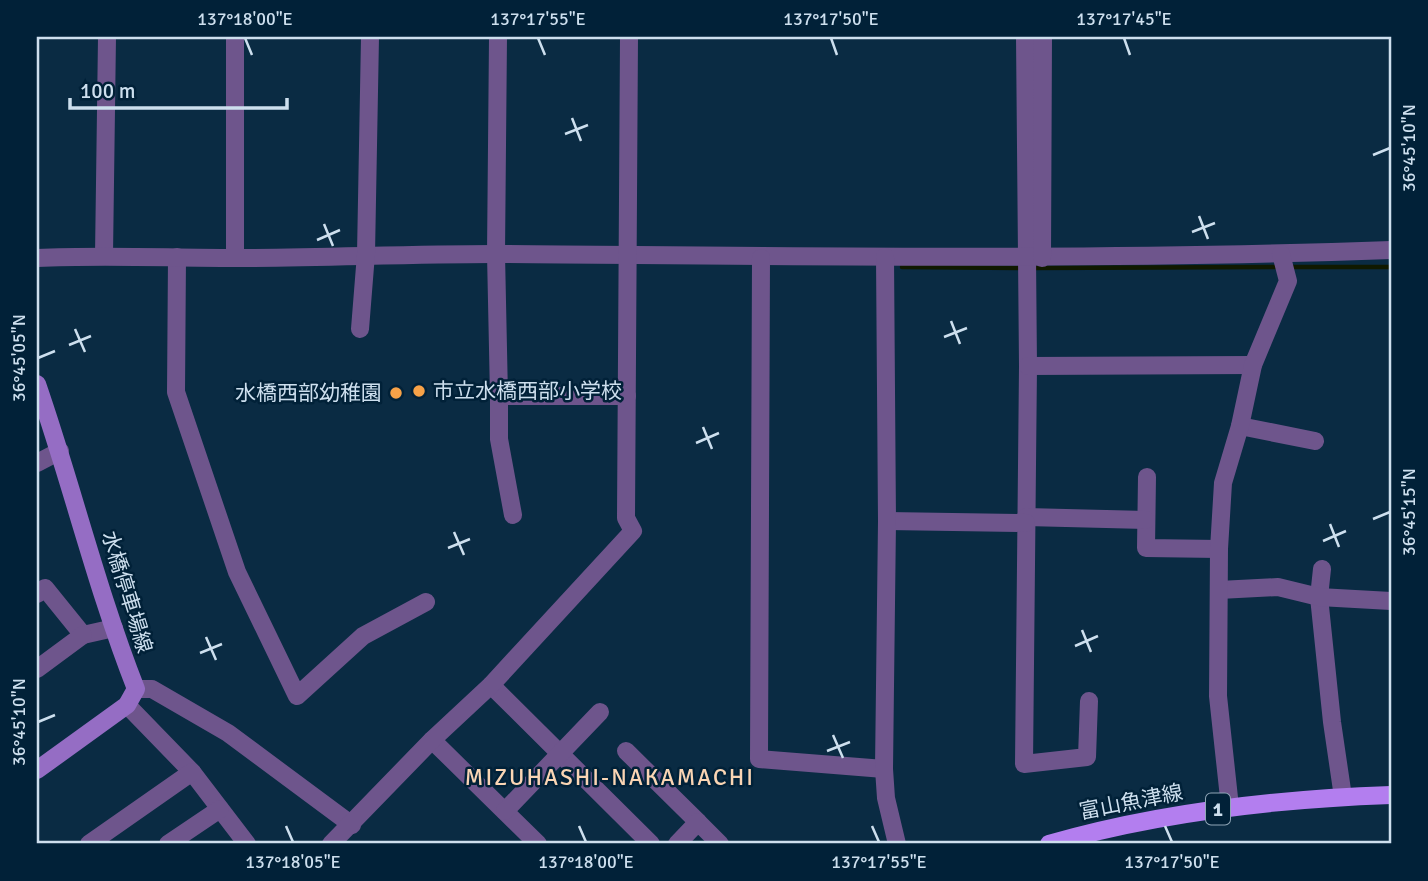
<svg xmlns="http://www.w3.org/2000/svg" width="1428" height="881" viewBox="0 0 1428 881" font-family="Signika,'Noto Sans JP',sans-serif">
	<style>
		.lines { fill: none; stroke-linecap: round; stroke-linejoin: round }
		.stream { stroke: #101900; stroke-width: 4.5 }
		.minor { stroke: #6e558c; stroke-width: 18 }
		.tertiary { stroke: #6e558c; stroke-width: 18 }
		.secondary { stroke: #956dc4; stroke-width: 18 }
		.primary { stroke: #b37eef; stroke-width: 18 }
		.ticks { fill: none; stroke: #cddfee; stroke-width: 2.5 }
		.poi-dot { fill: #f7a248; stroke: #012138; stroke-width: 2.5 }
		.labels { text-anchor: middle; stroke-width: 5; stroke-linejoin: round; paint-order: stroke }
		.shield { fill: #012138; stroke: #90a6b7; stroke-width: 2 }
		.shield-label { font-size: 19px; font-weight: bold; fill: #cddfee }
		.poi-label { font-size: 21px; fill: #cddfee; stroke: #012138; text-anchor: start }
		.street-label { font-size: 21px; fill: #cddfee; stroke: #012138 }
		.neighbourhood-label { font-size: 23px; letter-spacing: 2px; fill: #fad5b4; stroke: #012138 }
		.neatline { fill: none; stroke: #cddfee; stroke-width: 2.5 }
		.ticks-label { font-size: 18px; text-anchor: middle; fill: #cddfee }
	</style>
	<rect width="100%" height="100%" fill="#0a2b43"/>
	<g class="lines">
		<!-- stream -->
		<g class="stream">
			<polyline points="902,267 1023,268"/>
			<polyline points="1288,267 1391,267"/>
			<polyline points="1032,268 1279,267"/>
		</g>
		<!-- minor -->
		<g class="minor">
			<polyline points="235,37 235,258"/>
			<polyline points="498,37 496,254 499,396"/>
			<polyline points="1025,37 1028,366 1024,764 1087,757 1089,701"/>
			<polyline points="104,255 107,37"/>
			<polyline points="177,257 176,392 237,572 297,696 363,636 426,602"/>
			<path d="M37,258C103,255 168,258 234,258C320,258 406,254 493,254C792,256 1092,261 1391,250"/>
			<polyline points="761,258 759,759 884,769"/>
			<polyline points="1042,258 1043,37"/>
			<polyline points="360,329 366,254 370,37"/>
			<polyline points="1028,366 1253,365"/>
			<polyline points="1240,426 1315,441"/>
			<polyline points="37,463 60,451"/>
			<polyline points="1147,477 1146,548 1219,549"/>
			<polyline points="513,515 499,439 499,396 627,396"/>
			<polyline points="1026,517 1146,520"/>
			<polyline points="887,521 1026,523"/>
			<polyline points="1322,569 1319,597 1332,722 1343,797"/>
			<polyline points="1219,590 1278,587 1319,597 1391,601"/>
			<polyline points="37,594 45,588 83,635 114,628"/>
			<polyline points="37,669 83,635"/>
			<polyline points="491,685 651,844"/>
			<polyline points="136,689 152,689 228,733 352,825"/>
			<polyline points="127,705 192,772 247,844"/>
			<polyline points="432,740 538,844"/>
			<polyline points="626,751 698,822"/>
			<polyline points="1230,807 1218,696 1219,549 1223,483 1240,426 1253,365 1288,281 1281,254"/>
			<polyline points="505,811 600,712"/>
			<polyline points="89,844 192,772"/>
			<polyline points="168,844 220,809"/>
			<polyline points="331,844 432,740 491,685 633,531 626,518 629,37"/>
			<polyline points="677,844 698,822 720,844"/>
		</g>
		<!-- tertiary -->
		<polyline class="tertiary" points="885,257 887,521 884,769 886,798 897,844"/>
		<!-- secondary -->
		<path class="secondary" d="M37,384C72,485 97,590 136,689L127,705L37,770"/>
		<!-- primary -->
		<path class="primary" d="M1049,844C1160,812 1276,799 1391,795"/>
	</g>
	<!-- ticks -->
	<path class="ticks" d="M245,38L252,55M538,38L545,55M831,38L837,55M1124,38L1130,55M572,118L581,141M565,134L588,125M1373,155L1390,148M1199,216L1208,239M324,224L333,246M1192,232L1215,223M317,240L340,230M951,321L960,344M75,329L85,352M944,337L967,328M69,345L91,336M38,358L55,351M703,427L712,449M696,443L719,433M1373,519L1390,512M1330,524L1339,547M454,532L464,555M1323,541L1346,531M448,548L470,539M1082,630L1091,652M206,637L216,660M1075,646L1098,636M200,653L222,644M38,722L55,715M833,735L843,758M827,751L850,742M286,826L293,842M579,826L586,842M872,826L879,842M1165,826L1172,842"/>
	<!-- markers -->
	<g class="poi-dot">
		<circle cx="419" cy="391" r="7"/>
		<circle cx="396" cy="393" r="7"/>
	</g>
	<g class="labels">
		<!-- shield labels -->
		<rect class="shield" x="1206" y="793.5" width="24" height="31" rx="5"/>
		<g class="shield-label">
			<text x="1218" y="816">1</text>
		</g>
		<!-- poi labels -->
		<g class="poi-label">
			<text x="433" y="398">市立水橋西部小学校</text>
			<text x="382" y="400" text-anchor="end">水橋西部幼稚園</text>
		</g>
		<!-- street labels -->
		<g class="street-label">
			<text transform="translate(127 592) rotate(73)" y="7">水橋停車場線</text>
			<text transform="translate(1131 802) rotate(-11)" y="7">富山魚津線</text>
		</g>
		<!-- neighbourhood labels -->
		<g class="neighbourhood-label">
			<text x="610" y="785">MIZUHASHI-NAKAMACHI</text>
		</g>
	</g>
	<!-- border -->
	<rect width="1428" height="881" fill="none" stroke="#012138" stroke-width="77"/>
	<!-- scale -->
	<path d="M70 98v10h217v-10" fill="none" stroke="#cddfee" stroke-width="3.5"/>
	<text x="80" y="98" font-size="21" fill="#cddfee" stroke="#012138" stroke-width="5" paint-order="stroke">100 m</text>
	<rect x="38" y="38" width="1352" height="804" class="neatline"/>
	<g class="ticks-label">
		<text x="245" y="25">137°18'00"E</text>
		<text x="538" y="25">137°17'55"E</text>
		<text x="831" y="25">137°17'50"E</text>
		<text x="1124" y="25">137°17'45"E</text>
		<text transform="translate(1409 148) rotate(-90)" y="6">36°45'10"N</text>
		<text transform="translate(19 358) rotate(-90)" y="6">36°45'05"N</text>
		<text transform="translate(1409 512) rotate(-90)" y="6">36°45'15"N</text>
		<text transform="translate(19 722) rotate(-90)" y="6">36°45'10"N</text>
		<text x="293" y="868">137°18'05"E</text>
		<text x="586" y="868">137°18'00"E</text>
		<text x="879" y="868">137°17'55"E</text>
		<text x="1172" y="868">137°17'50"E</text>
	</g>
</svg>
